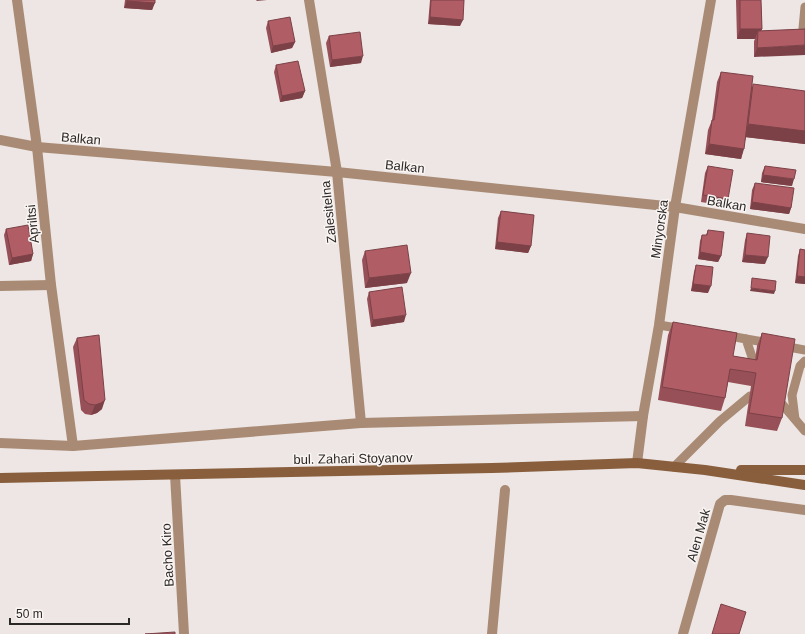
<svg xmlns="http://www.w3.org/2000/svg" width="805" height="634" viewBox="0 0 805 634" font-family="Helvetica,sans-serif">
	<style>
		.lines { fill: none; stroke-linecap: round; stroke-linejoin: round }
		.service { stroke: #a98b75; stroke-width: 9 }
		.minor { stroke: #a98b75; stroke-width: 10 }
		.secondary { stroke: #885e3d; stroke-width: 10 }
		.wall { fill: #975057 }
		.shaded-wall { fill: #7b4147 }
		.building { fill: #b05d65; stroke: #7b4147 }
		.labels { text-anchor: middle; stroke-width: 3; stroke-linejoin: round; paint-order: stroke }
		.street-label { font-size: 13px; fill: #2b2928; stroke: #faf4f2 }
	</style>
	<rect width="100%" height="100%" fill="#ede6e4"/>
	<g class="lines">
		<!-- service -->
		<g class="service">
			<polyline points="803,28 805,7"/>
			<polyline points="659,325 683,329"/>
			<polyline points="725,335 746,339 754,363"/>
			<polyline points="746,339 770,343"/>
			<polyline points="783,346 805,350"/>
			<polyline points="782,404 805,431"/>
			<polyline points="795,419 792,395 800,366 805,361"/>
			<polyline points="674,467 720,421 750,396"/>
		</g>
		<!-- minor -->
		<g class="minor">
			<polyline points="17,0 37,147 51,285 73,446"/>
			<polyline points="309,0 337,172 361,423"/>
			<polyline points="0,140 37,147 337,172 675,207 805,229"/>
			<polyline points="0,286 51,285"/>
			<polyline points="0,443 73,446 361,423 643,416"/>
			<polyline points="637,463 643,416 659,325 675,207 711,0"/>
			<polyline points="175,475 184,634"/>
			<polyline points="492,634 505,490"/>
			<polyline points="683,634 720,504 725,500 731,500 805,510"/>
		</g>
		<!-- secondary -->
		<g class="secondary">
			<polyline points="741,470 805,470"/>
			<polyline points="0,478 492,468 637,463 705,470 805,485"/>
		</g>
	</g>
	<!-- wall -->
	<g class="wall">
		<polygon points="125,0 155,0 152,10 124,8"/>
		<polygon points="430,0 464,0 460,26 428,24"/>
		<polygon points="736,0 761,0 762,29 761,31 805,29 754,57 754,41 755,39 737,39"/>
		<polygon points="268,21 295,42 292,48 271,53 266,28"/>
		<polygon points="329,36 361,63 330,67 326,43"/>
		<polygon points="276,65 305,91 302,98 280,102 274,72"/>
		<polygon points="721,72 752,87 805,91 805,144 746,137 741,159 705,154 708,130 712,120 717,82"/>
		<polygon points="708,166 728,199 726,206 701,202 705,173"/>
		<polygon points="765,166 792,186 761,182 762,173"/>
		<polygon points="755,183 791,208 789,214 750,209 752,190"/>
		<polygon points="501,211 531,246 528,253 495,249 498,218"/>
		<polygon points="6,229 33,254 31,261 9,265 4,235"/>
		<polygon points="708,230 721,256 718,262 698,259 700,241 702,235 706,235"/>
		<polygon points="747,233 765,264 742,262 745,240"/>
		<polygon points="800,249 805,250 805,284 795,283 798,256"/>
		<polygon points="365,251 407,283 365,288 362,260"/>
		<polygon points="696,265 708,293 691,291 694,272"/>
		<polygon points="369,292 404,322 371,327 367,299"/>
		<polygon points="673,322 733,356 755,360 757,346 762,333 782,418 777,431 745,426 751,386 728,382 725,398 721,411 658,400 668,335"/>
		<polygon points="77,338 102,409 97,413 91,415 85,414 81,410 73,347"/>
	</g>
	<!-- shaded-wall -->
	<g class="shaded-wall">
		<polygon points="257,0 267,0 256,1"/>
		<polygon points="127,1 155,3 152,10 124,8"/>
		<polygon points="430,17 463,20 460,26 428,24"/>
		<polygon points="740,29 762,29 758,39 758,31 755,39 737,39"/>
		<polygon points="295,42 292,48 271,53 273,46"/>
		<polygon points="805,45 805,55 754,57 757,48"/>
		<polygon points="363,56 361,63 330,67 332,60"/>
		<polygon points="305,91 302,98 280,102 282,96"/>
		<polygon points="748,124 805,131 805,144 744,137"/>
		<polygon points="709,144 744,149 741,159 705,154"/>
		<polygon points="763,175 794,179 792,186 761,182"/>
		<polygon points="752,202 791,208 789,214 750,209"/>
		<polygon points="497,242 531,246 528,253 495,249"/>
		<polygon points="700,252 721,256 718,262 698,259"/>
		<polygon points="33,254 31,261 9,265 12,258"/>
		<polygon points="745,255 768,257 765,264 742,262"/>
		<polygon points="411,273 407,283 365,288 369,278"/>
		<polygon points="797,276 805,277 805,284 795,283"/>
		<polygon points="693,284 711,286 708,293 691,291"/>
		<polygon points="751,288 775,291 774,294 750,291"/>
		<polygon points="406,315 404,322 371,327 373,320"/>
		<polygon points="105,400 102,409 97,413 91,415 95,405"/>
	</g>
	<!-- building -->
	<g class="building">
		<polygon points="127,0 155,0 155,3 127,1"/>
		<polygon points="431,0 464,0 463,20 430,17"/>
		<polygon points="740,0 761,0 762,29 740,29"/>
		<polygon points="290,17 295,42 273,46 268,21"/>
		<polygon points="805,29 805,45 757,48 758,31"/>
		<polygon points="360,32 363,56 332,60 329,36"/>
		<polygon points="298,61 305,91 282,96 276,65"/>
		<polygon points="721,72 753,76 744,149 709,144 712,120 714,120"/>
		<polygon points="753,84 805,91 805,131 748,124"/>
		<polygon points="708,166 733,170 728,199 703,195"/>
		<polygon points="765,166 796,170 794,179 763,175"/>
		<polygon points="755,183 794,188 791,208 752,202"/>
		<polygon points="501,211 534,215 531,246 497,242"/>
		<polygon points="28,225 33,254 12,258 6,229"/>
		<polygon points="708,230 724,232 721,256 700,252 702,235 707,235"/>
		<polygon points="747,233 770,236 768,257 745,255"/>
		<polygon points="407,245 411,273 369,278 365,251"/>
		<polygon points="800,249 805,250 805,277 797,276"/>
		<polygon points="696,265 713,267 711,286 693,284"/>
		<polygon points="752,278 776,281 775,291 751,288"/>
		<polygon points="402,287 406,315 373,320 369,292"/>
		<polygon points="673,322 737,333 733,356 757,360 762,333 795,339 782,418 749,413 756,373 730,369 725,398 662,387"/>
		<polygon points="99,335 105,400 101,403 95,405 89,404 84,400 77,338"/>
		<polygon points="721,604 746,612 739,634 712,634"/>
		<polygon points="175,632 175,634 145,634"/>
	</g>
	<g class="labels">
		<!-- street labels -->
		<g class="street-label">
			<text transform="translate(81 138) rotate(5)" y="5">Balkan</text>
			<text transform="translate(405 166) rotate(6)" y="5">Balkan</text>
			<text transform="translate(727 203) rotate(10)" y="5">Balkan</text>
			<text transform="translate(328 212) rotate(-96)" y="5">Zalesitelna</text>
			<text transform="translate(32 224) rotate(-96)" y="5">Apriltsi</text>
			<text transform="translate(659 229) rotate(-82)" y="5">Minyorska</text>
			<text transform="translate(353 458) rotate(-1)" y="5">bul. Zahari Stoyanov</text>
			<text transform="translate(698 535) rotate(-74)" y="5">Alen Mak</text>
			<text transform="translate(167 555) rotate(-93)" y="5">Bacho Kiro</text>
		</g>
	</g>
	<!-- scale -->
	<path d="M10 618v6h119v-6" fill="none" stroke="#2b2928" stroke-width="2"/>
	<text x="16" y="618" font-size="12" fill="#2b2928" stroke="#faf4f2" stroke-width="3" paint-order="stroke">50 m</text>
</svg>
